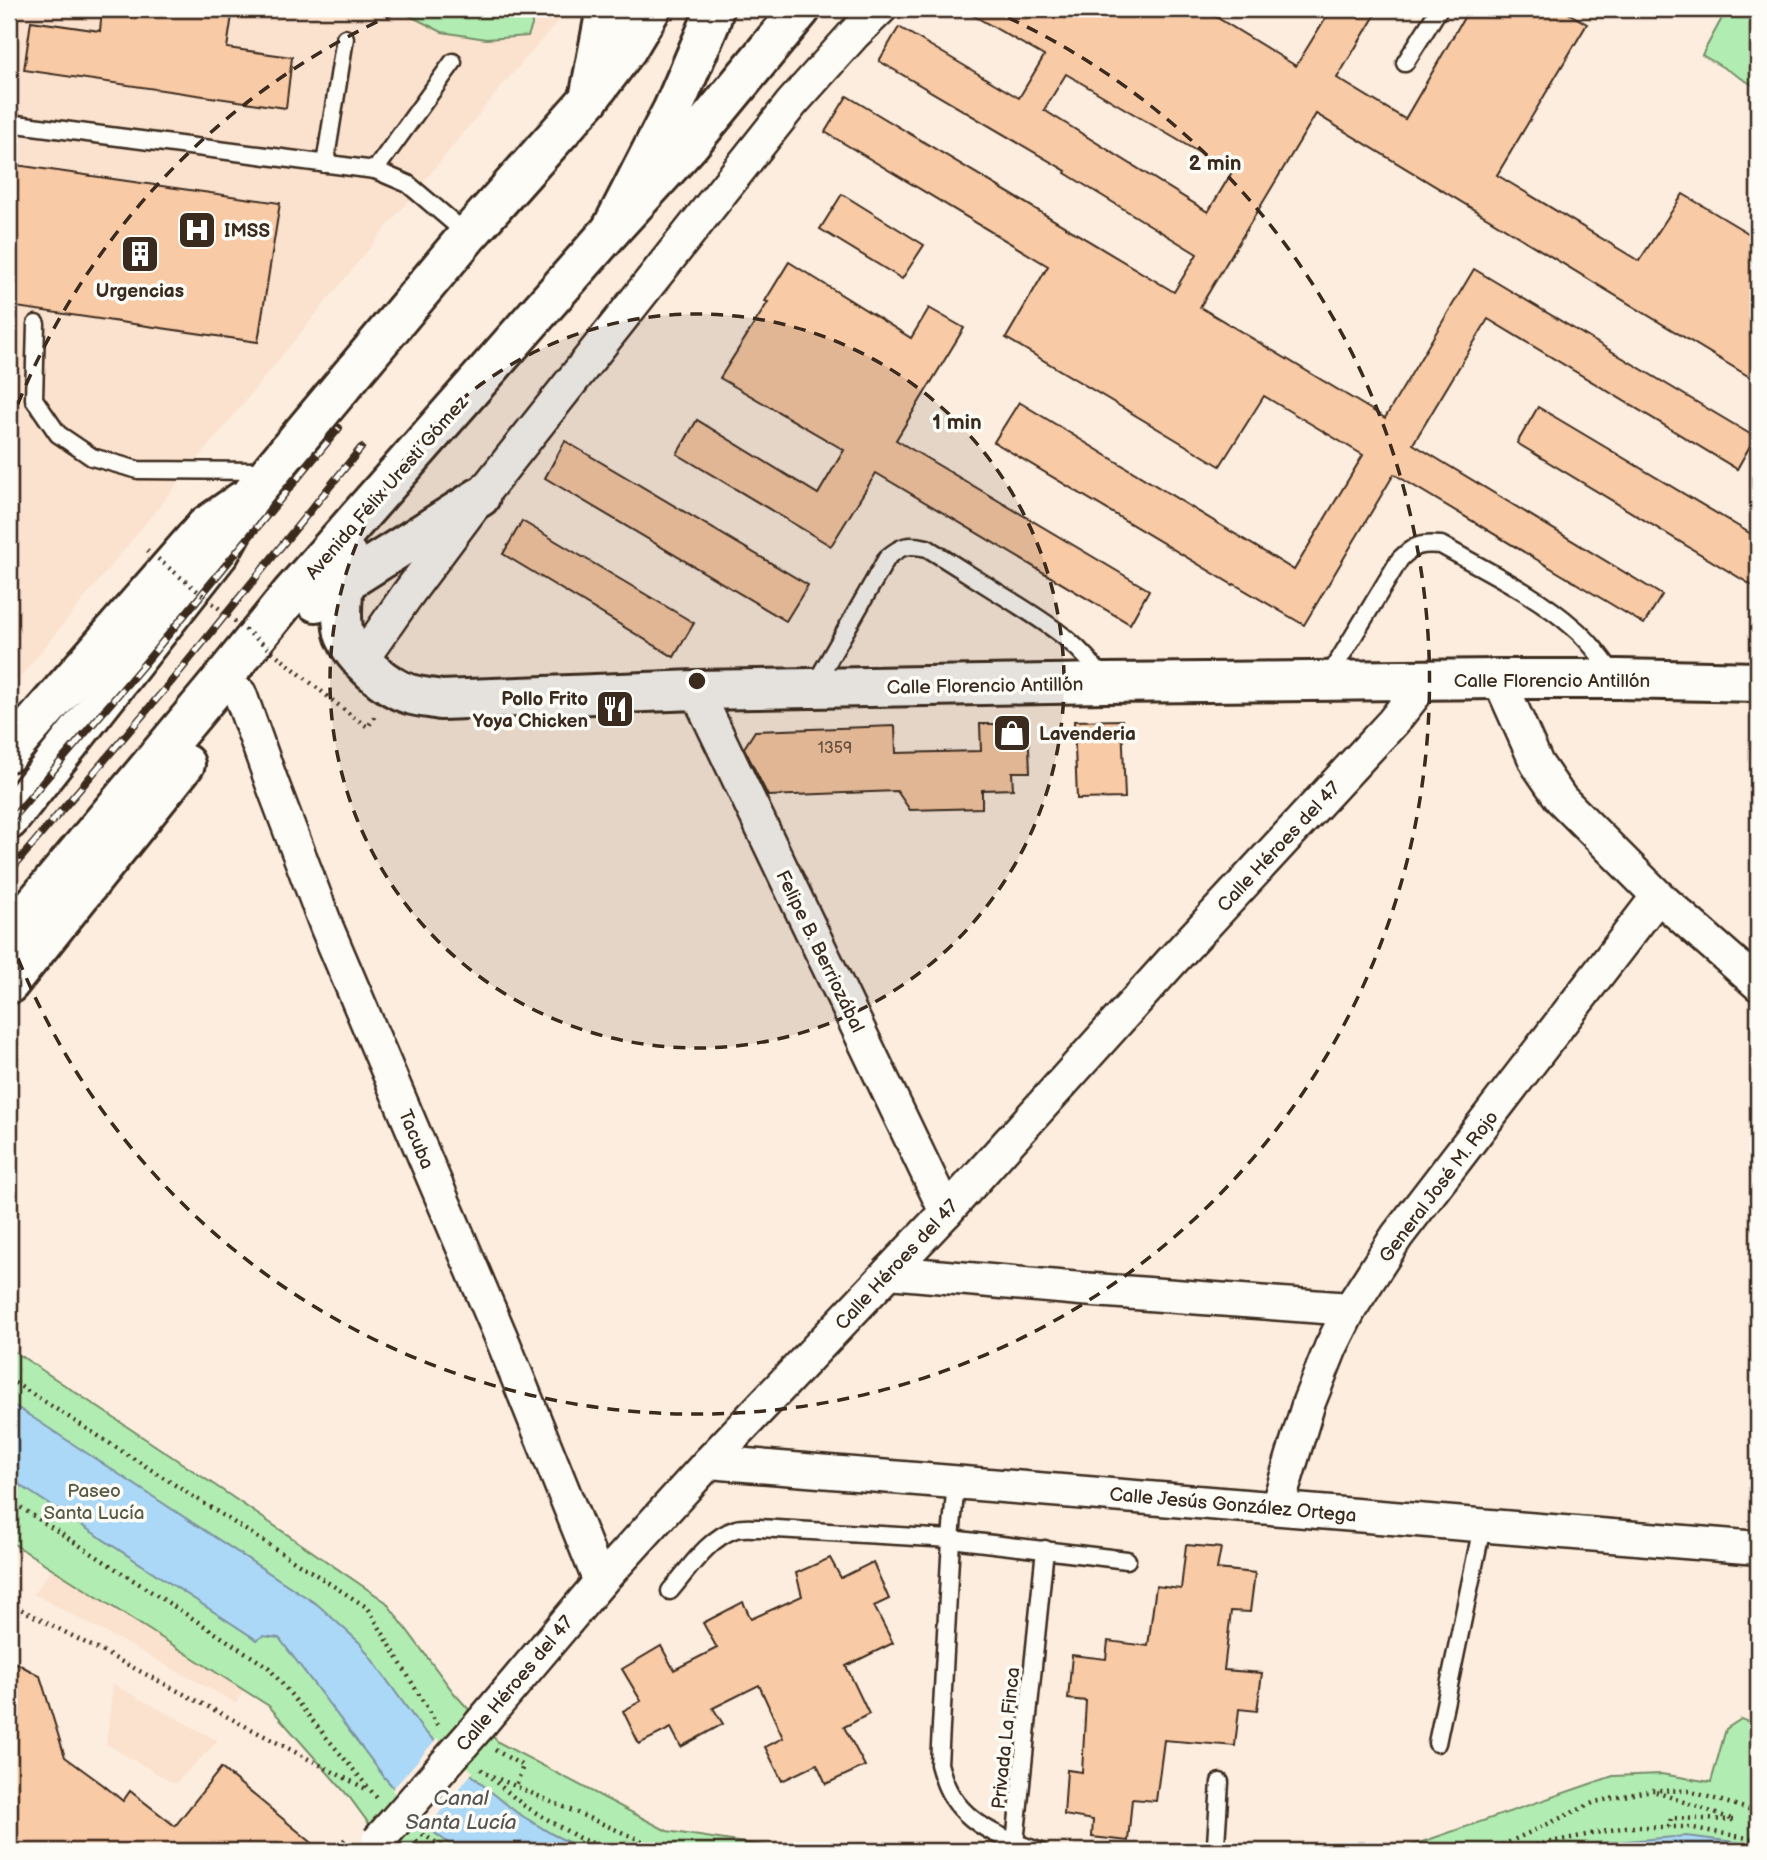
<svg xmlns="http://www.w3.org/2000/svg" width="1767" height="1860" viewBox="0 0 1767 1860" font-family="'Balsamiq Sans',sans-serif">
	<style>
		.built { fill: #fbe2ce }
		.green { fill: #b1edb2; stroke: #768c68; stroke-width: 2 }
		.water { fill: #aad8f6; stroke: #7e92a0; stroke-width: 2 }
		.pier { fill: #fceddf }
		.building { fill: #f8caa6; stroke: #3b2a1e; stroke-width: 2; fill-rule: evenodd }
		.lines { fill: none; stroke-linecap: round; stroke-linejoin: round }
		.lane-casing { stroke: #3b2a1e; stroke-width: 21 }
		.street-casing { stroke: #3b2a1e; stroke-width: 37 }
		.secondary-casing { stroke: #3b2a1e; stroke-width: 44 }
		.primary-casing { stroke: #3b2a1e; stroke-width: 44 }
		.highway-casing { stroke: #3b2a1e; stroke-width: 44 }
		.path { stroke: #3b2a1e; stroke-width: 4.5; stroke-dasharray: 2 5; stroke-linecap: butt }
		.lane { stroke: #fdfcf7; stroke-width: 16 }
		.street { stroke: #fdfcf7; stroke-width: 32 }
		.secondary { stroke: #fdfcf7; stroke-width: 38 }
		.primary { stroke: #fdfcf7; stroke-width: 38 }
		.highway { stroke: #fdfcf7; stroke-width: 38 }
		.rail-casing { stroke: #3b2a1e; stroke-width: 8 }
		.rail { stroke: #fdfcf7; stroke-width: 5; stroke-dasharray: 16; stroke-linecap: butt }
		.street-bridge-casing { stroke: #3b2a1e; stroke-width: 37; stroke-linecap: butt }
		.path-bridge { stroke: #3b2a1e; stroke-width: 4.5; stroke-dasharray: 2 5; stroke-linecap: butt }
		.street-bridge { stroke: #fdfcf7; stroke-width: 32 }
		.ring { fill: none; stroke: #3b2a1e; stroke-width: 3.5; stroke-dasharray: 12 9 }
		.labels { text-anchor: middle; stroke-width: 7; stroke-linejoin: round; paint-order: stroke }
		.number-label { font-size: 16px; fill: #6a5240 }
		.poi-label { font-size: 19px; font-weight: bold; fill: #3b2a1e; stroke: #fdfcf7; text-anchor: start }
		.street-label { font-size: 19px; fill: #3b2a1e; stroke: #fdfcf7 }
		.park-label { font-size: 19px; fill: #585b43; stroke: #fdfcf7 }
		.water-label { font-size: 21px; font-style: italic; fill: #575654; stroke: #fdfcf7 }
		.centre { fill: #3b2a1e; stroke: #fdfcf7; stroke-width: 3.5 }
		.ring-label { font-size: 21px; text-anchor: middle; font-weight: bold; fill: #3b2a1e; stroke: #fdfcf7; stroke-width: 7; stroke-linejoin: round; paint-order: stroke }
	</style>
	<rect width="100%" height="100%" fill="#fceddf"/>
	<filter id="ink" filterUnits="userSpaceOnUse"><feTurbulence type="fractalNoise" baseFrequency=".0143" numOctaves="2"/><feDisplacementMap in="SourceGraphic" scale="14" xChannelSelector="R" yChannelSelector="G"/><feConvolveMatrix kernelMatrix="1 2 1 2 8 2 1 2 1" color-interpolation-filters="sRGB"/></filter>
	<g filter="url(#ink)">
		<!-- built -->
		<g class="built">
			<polygon points="9,9 569,9 501,87 9,691"/>
			<polygon points="52,1568 243,1691 236,1703 34,1594"/>
			<polygon points="113,1684 218,1741 175,1784 106,1744"/>
		</g>
		<!-- green -->
		<g class="green">
			<polygon points="399,9 531,9 532,25 528,36 486,39 442,32 402,12"/>
			<polygon points="1727,9 1758,9 1758,88 1702,55"/>
			<polygon points="9,1348 225,1492 386,1602 454,1693 498,1742 667,1831 796,1851 389,1851 350,1798 269,1706 9,1541"/>
			<polygon points="1741,1719 1758,1725 1758,1851 1396,1851 1613,1776 1661,1774 1711,1782 1726,1729"/>
		</g>
		<!-- water -->
		<g class="water">
			<polygon points="9,1402 318,1605 360,1643 423,1730 484,1786 516,1812 552,1834 586,1851 460,1851 433,1832 385,1778 279,1638 263,1636 257,1640 9,1478"/>
			<polygon points="1686,1836 1751,1844 1758,1846 1758,1851 1560,1851 1591,1844"/>
		</g>
		<!-- pier -->
		<polygon class="pier" points="437,1738 473,1772 426,1829 392,1790"/>
		<!-- building -->
		<g class="building">
			<polygon points="102,9 233,9 227,48 292,57 286,108 24,70 31,21 100,31"/>
			<path d="M962,9H1051L1067,18L1072,9H1203L1296,66L1331,9H1379L1337,78L1405,119L1469,9H1561L1587,24L1497,175L1639,261L1683,194L1758,239V382L1316,114L1200,307L1385,418L1474,269L1755,437L1737,469L1488,319L1413,444L1662,595L1644,624L1394,474L1304,625L1234,584L1233,585L994,442L1019,402L1294,570L1363,455L1264,396L1220,466L1006,338L1048,266L825,132L847,96L1174,292L1197,254L1065,173L1066,171L879,61L899,27L1019,98L1044,56ZM1066,74L1232,172L1208,212L1044,110Z"/>
			<polygon points="9,164 280,203 258,342 9,306"/>
			<polygon points="842,194 924,245 902,279 820,229"/>
			<polygon points="789,262 911,338 929,308 964,328 896,440 1149,590 1130,624 876,473 831,546 677,454 697,420 818,494 844,450 720,378 768,302 765,301"/>
			<polygon points="1538,407 1758,538 1758,589 1517,443"/>
			<polygon points="565,441 808,585 786,621 545,478"/>
			<polygon points="522,521 694,623 674,657 503,554"/>
			<polygon points="1122,720 1125,798 1077,799 1074,721"/>
			<polygon points="980,724 1028,724 1030,772 1012,772 1013,789 982,790 982,808 910,810 897,791 768,796 744,748 755,731 895,726 896,753 981,751"/>
			<polygon points="1186,1545 1221,1548 1217,1569 1255,1573 1250,1612 1231,1611 1224,1670 1262,1673 1257,1711 1239,1709 1235,1746 1164,1740 1156,1801 1132,1799 1128,1841 1092,1837 1093,1820 1064,1815 1067,1770 1082,1772 1086,1701 1068,1699 1072,1655 1106,1659 1108,1641 1148,1646 1156,1586 1181,1589"/>
			<polygon points="830,1558 841,1578 873,1562 889,1599 874,1606 893,1643 846,1666 869,1714 844,1727 865,1766 826,1784 817,1764 782,1781 765,1747 783,1738 759,1685 713,1708 723,1724 681,1747 671,1728 639,1744 623,1711 641,1701 622,1669 661,1646 674,1670 717,1648 703,1623 743,1602 751,1619 802,1596 796,1573"/>
			<polygon points="9,1659 40,1676 65,1757 102,1784 123,1801 130,1791 175,1826 221,1768 322,1851 9,1851"/>
		</g>
		<g class="lines">
			<defs>
				<g id="lane">
					<polyline points="1405,63 1439,9"/>
					<polyline points="9,123 375,170 453,62"/>
					<polyline points="325,164 345,38"/>
					<polyline points="375,170 408,184 468,235"/>
					<polyline points="36,324 34,399 58,434 92,457 138,470 266,471"/>
					<path d="M1328,678L1400,559C1414,545 1421,543 1441,545C1485,570 1536,594 1574,628C1591,642 1603,660 1616,677"/>
					<path d="M814,686L887,558C902,545 908,544 927,548C955,565 982,583 1010,600C1046,623 1081,643 1104,681"/>
					<path d="M956,1481L951,1539L939,1764C941,1771 943,1778 946,1785C962,1823 1003,1839 1039,1851"/>
					<path d="M670,1591C689,1569 708,1538 736,1529C743,1527 752,1528 759,1528L951,1539L1127,1560"/>
					<polyline points="1437,1743 1482,1527"/>
					<polyline points="1015,1843 1045,1549"/>
					<polyline points="1214,1851 1216,1844 1220,1782"/>
				</g>
				<g id="street">
					<polyline points="361,661 407,595 480,497 792,103 854,34 880,9"/>
					<polyline points="1499,679 1537,764 1561,799 1658,896 1758,984"/>
					<polyline points="696,690 946,1212"/>
					<polyline points="240,694 272,783 327,928 504,1344 600,1582"/>
					<polyline points="889,1272 1081,1289 1350,1309"/>
					<path d="M709,1462C1059,1488 1408,1522 1758,1548"/>
					<polyline points="1277,1508 1309,1402 1331,1347 1350,1309 1397,1236 1658,896"/>
					<polyline points="482,1722 600,1582 709,1462 946,1212 1171,962 1366,751 1393,722 1426,680"/>
				</g>
				<path id="secondary" d="M347,555C345,575 338,618 345,636C354,659 386,687 409,694C419,697 430,698 441,700L696,690L1105,683L1499,679H1618L1758,682"/>
				<g id="primary">
					<polyline points="316,602 344,583 480,497"/>
					<polyline points="9,752 206,526 242,501"/>
					<polyline points="9,820 220,552 252,494 468,235 589,99 627,49 651,9"/>
					<polyline points="9,935 215,688 291,594 611,230 673,109 710,23 714,9"/>
					<polyline points="9,984 185,764"/>
				</g>
				<g id="highway">
					<polyline points="589,99 606,9"/>
					<polyline points="611,230 689,145 801,9"/>
				</g>
			</defs>
			<!-- lane casing -->
			<use href="#lane" class="lane-casing"/>
			<!-- street casing -->
			<use href="#street" class="street-casing"/>
			<!-- secondary casing -->
			<use href="#secondary" class="secondary-casing"/>
			<!-- primary casing -->
			<use href="#primary" class="primary-casing"/>
			<!-- highway casing -->
			<use href="#highway" class="highway-casing"/>
			<!-- path -->
			<g class="path">
				<polyline points="353,717 368,727 376,714"/>
				<polyline points="9,1379 368,1608 437,1725"/>
				<polyline points="9,1500 268,1667 377,1798"/>
				<polyline points="9,1603 368,1790"/>
				<polyline points="495,1750 523,1766 516,1786"/>
				<polyline points="481,1769 485,1773 649,1844 677,1851"/>
				<polyline points="491,1778 523,1805 579,1838 612,1851"/>
				<polyline points="1656,1792 1734,1820 1671,1818 1669,1827"/>
				<polyline points="422,1834 450,1851"/>
				<polyline points="416,1841 425,1851"/>
				<polyline points="334,1851 348,1836"/>
				<polyline points="1461,1851 1494,1849 1595,1802 1652,1790 1689,1791 1758,1812"/>
				<polyline points="1523,1851 1536,1845 1626,1827 1688,1827 1758,1840"/>
			</g>
			<!-- lane -->
			<use href="#lane" class="lane"/>
			<!-- street -->
			<use href="#street" class="street"/>
			<!-- secondary -->
			<use href="#secondary" class="secondary"/>
			<!-- primary -->
			<use href="#primary" class="primary"/>
			<!-- highway -->
			<use href="#highway" class="highway"/>
			<defs>
				<g id="rail">
					<polyline points="9,822 145,663 339,428"/>
					<polyline points="9,872 171,682 361,448"/>
				</g>
			</defs>
			<!-- rail casing -->
			<use href="#rail" class="rail-casing"/>
			<!-- rail -->
			<use href="#rail" class="rail"/>
			<defs>
				<polyline id="street-bridge" points="378,1841 482,1722"/>
			</defs>
			<!-- street-bridge casing -->
			<use href="#street-bridge" class="street-bridge-casing"/>
			<!-- path-bridge -->
			<polyline class="path-bridge" points="147,550 353,717"/>
			<!-- street-bridge -->
			<use href="#street-bridge" class="street-bridge"/>
		</g>
	</g>
	<!-- distance rings -->
	<circle cx="697" cy="681" r="367" fill="#3b2a1e" fill-opacity=".12"/>
	<g class="ring">
		<circle cx="697" cy="681" r="367"/>
		<path d="M10 424A733 733 0 0 1 405 9M989 9A733 733 0 1 1 10 938"/>
	</g>
	<!-- icons -->
	<defs>
		<symbol id="hospital-square" viewBox="-11 -11 22 22"><rect x="-9" y="-9" width="18" height="18" rx="4" fill="#3b2a1e" stroke="#fdfcf7"/><path d="M-5-5h3v3.5h4V-5h3V5h-3V1.5h-4V5h-3Z" fill="#fff"/></symbol>
		<symbol id="building-square" viewBox="-11 -11 22 22"><rect x="-9" y="-9" width="18" height="18" rx="4" fill="#3b2a1e" stroke="#fdfcf7"/><path d="M-4-6H4V6H1V3H-1V6H-4ZM-2.5-4.3h1.7v1.8h-1.7ZM.8-4.3h1.7v1.8H.8ZM-2.5-1h1.7V.8h-1.7ZM.8-1h1.7V.8H.8Z" fill="#fff"/></symbol>
		<symbol id="restaurant-square" viewBox="-11 -11 22 22"><rect x="-9" y="-9" width="18" height="18" rx="4" fill="#3b2a1e" stroke="#fdfcf7"/><path d="M-5-6h1v4h1v-4h1v4h1v-4h1v5L-1.5 .5V6h-2V.5L-5-1ZM5-6V6H3V1.5H1.5Q1.5-4 5-6Z" fill="#fff"/></symbol>
		<symbol id="shop-square" viewBox="-11 -11 22 22"><rect x="-9" y="-9" width="18" height="18" rx="4" fill="#3b2a1e" stroke="#fdfcf7"/><path d="M-5-2.5h2.3a2.7 3.5 0 0 1 5.4 0H5L5.5 6h-11ZM-1.5-2.5h3a1.5 2.3 0 0 0-3 0Z" fill="#fff"/></symbol>
	</defs>
	<g fill-rule="evenodd">
		<use href="#hospital-square" x="175" y="208" width="44" height="44"/>
		<use href="#building-square" x="118" y="232" width="44" height="44"/>
		<use href="#restaurant-square" x="593" y="687" width="44" height="44"/>
		<use href="#shop-square" x="990" y="711" width="44" height="44"/>
	</g>
	<g class="labels">
		<!-- number labels -->
		<g class="number-label">
			<text x="835" y="753">1359</text>
		</g>
		<!-- poi labels -->
		<g class="poi-label">
			<text x="224" y="237">IMSS</text>
			<text x="140" y="297" text-anchor="middle">Urgencias</text>
			<text x="588" y="705" text-anchor="end">Pollo Frito<tspan x="588" dy="22">Yoya Chicken</tspan></text>
			<text x="1039" y="740">Lavenderia</text>
		</g>
		<!-- street labels -->
		<g class="street-label">
			<text transform="translate(386 487) rotate(-49)" y="7">Avenida Félix Uresti Gómez</text>
			<text x="1552" y="687">Calle Florencio Antillón</text>
			<text transform="translate(985 685) rotate(-1)" y="7">Calle Florencio Antillón</text>
			<text transform="translate(1278 846) rotate(-47)" y="7">Calle Héroes del 47</text>
			<text transform="translate(821 951) rotate(64)" y="7">Felipe B. Berriozábal</text>
			<text transform="translate(417 1139) rotate(67)" y="7">Tacuba</text>
			<text transform="translate(1438 1186) rotate(-53)" y="7">General José M. Rojo</text>
			<text transform="translate(896 1264) rotate(-47)" y="7">Calle Héroes del 47</text>
			<text transform="translate(1233 1504) rotate(5)" y="7">Calle Jesús González Ortega</text>
			<text transform="translate(514 1683) rotate(-50)" y="7">Calle Héroes del 47</text>
			<text transform="translate(1005 1738) rotate(-84)" y="7">Privada La Finca</text>
		</g>
		<!-- park labels -->
		<g class="park-label">
			<text x="94" y="1497">Paseo<tspan x="94" dy="22">Santa Lucía</tspan></text>
		</g>
		<!-- water labels -->
		<g class="water-label">
			<text x="461" y="1805">Canal<tspan x="461" dy="24">Santa Lucía</tspan></text>
		</g>
	</g>
	<circle cx="697" cy="681" r="10" class="centre"/>
	<g class="ring-label">
		<text x="1215" y="170">2 min</text>
		<text x="957" y="429">1 min</text>
	</g>
	<!-- margin -->
	<rect width="1767" height="1860" fill="none" stroke="#fdfcf7" stroke-width="35"/>
	<rect x="18" y="18" width="1732" height="1825" fill="none" stroke="#3b2a1e" stroke-width="2.5" filter="url(#ink)"/>
</svg>
